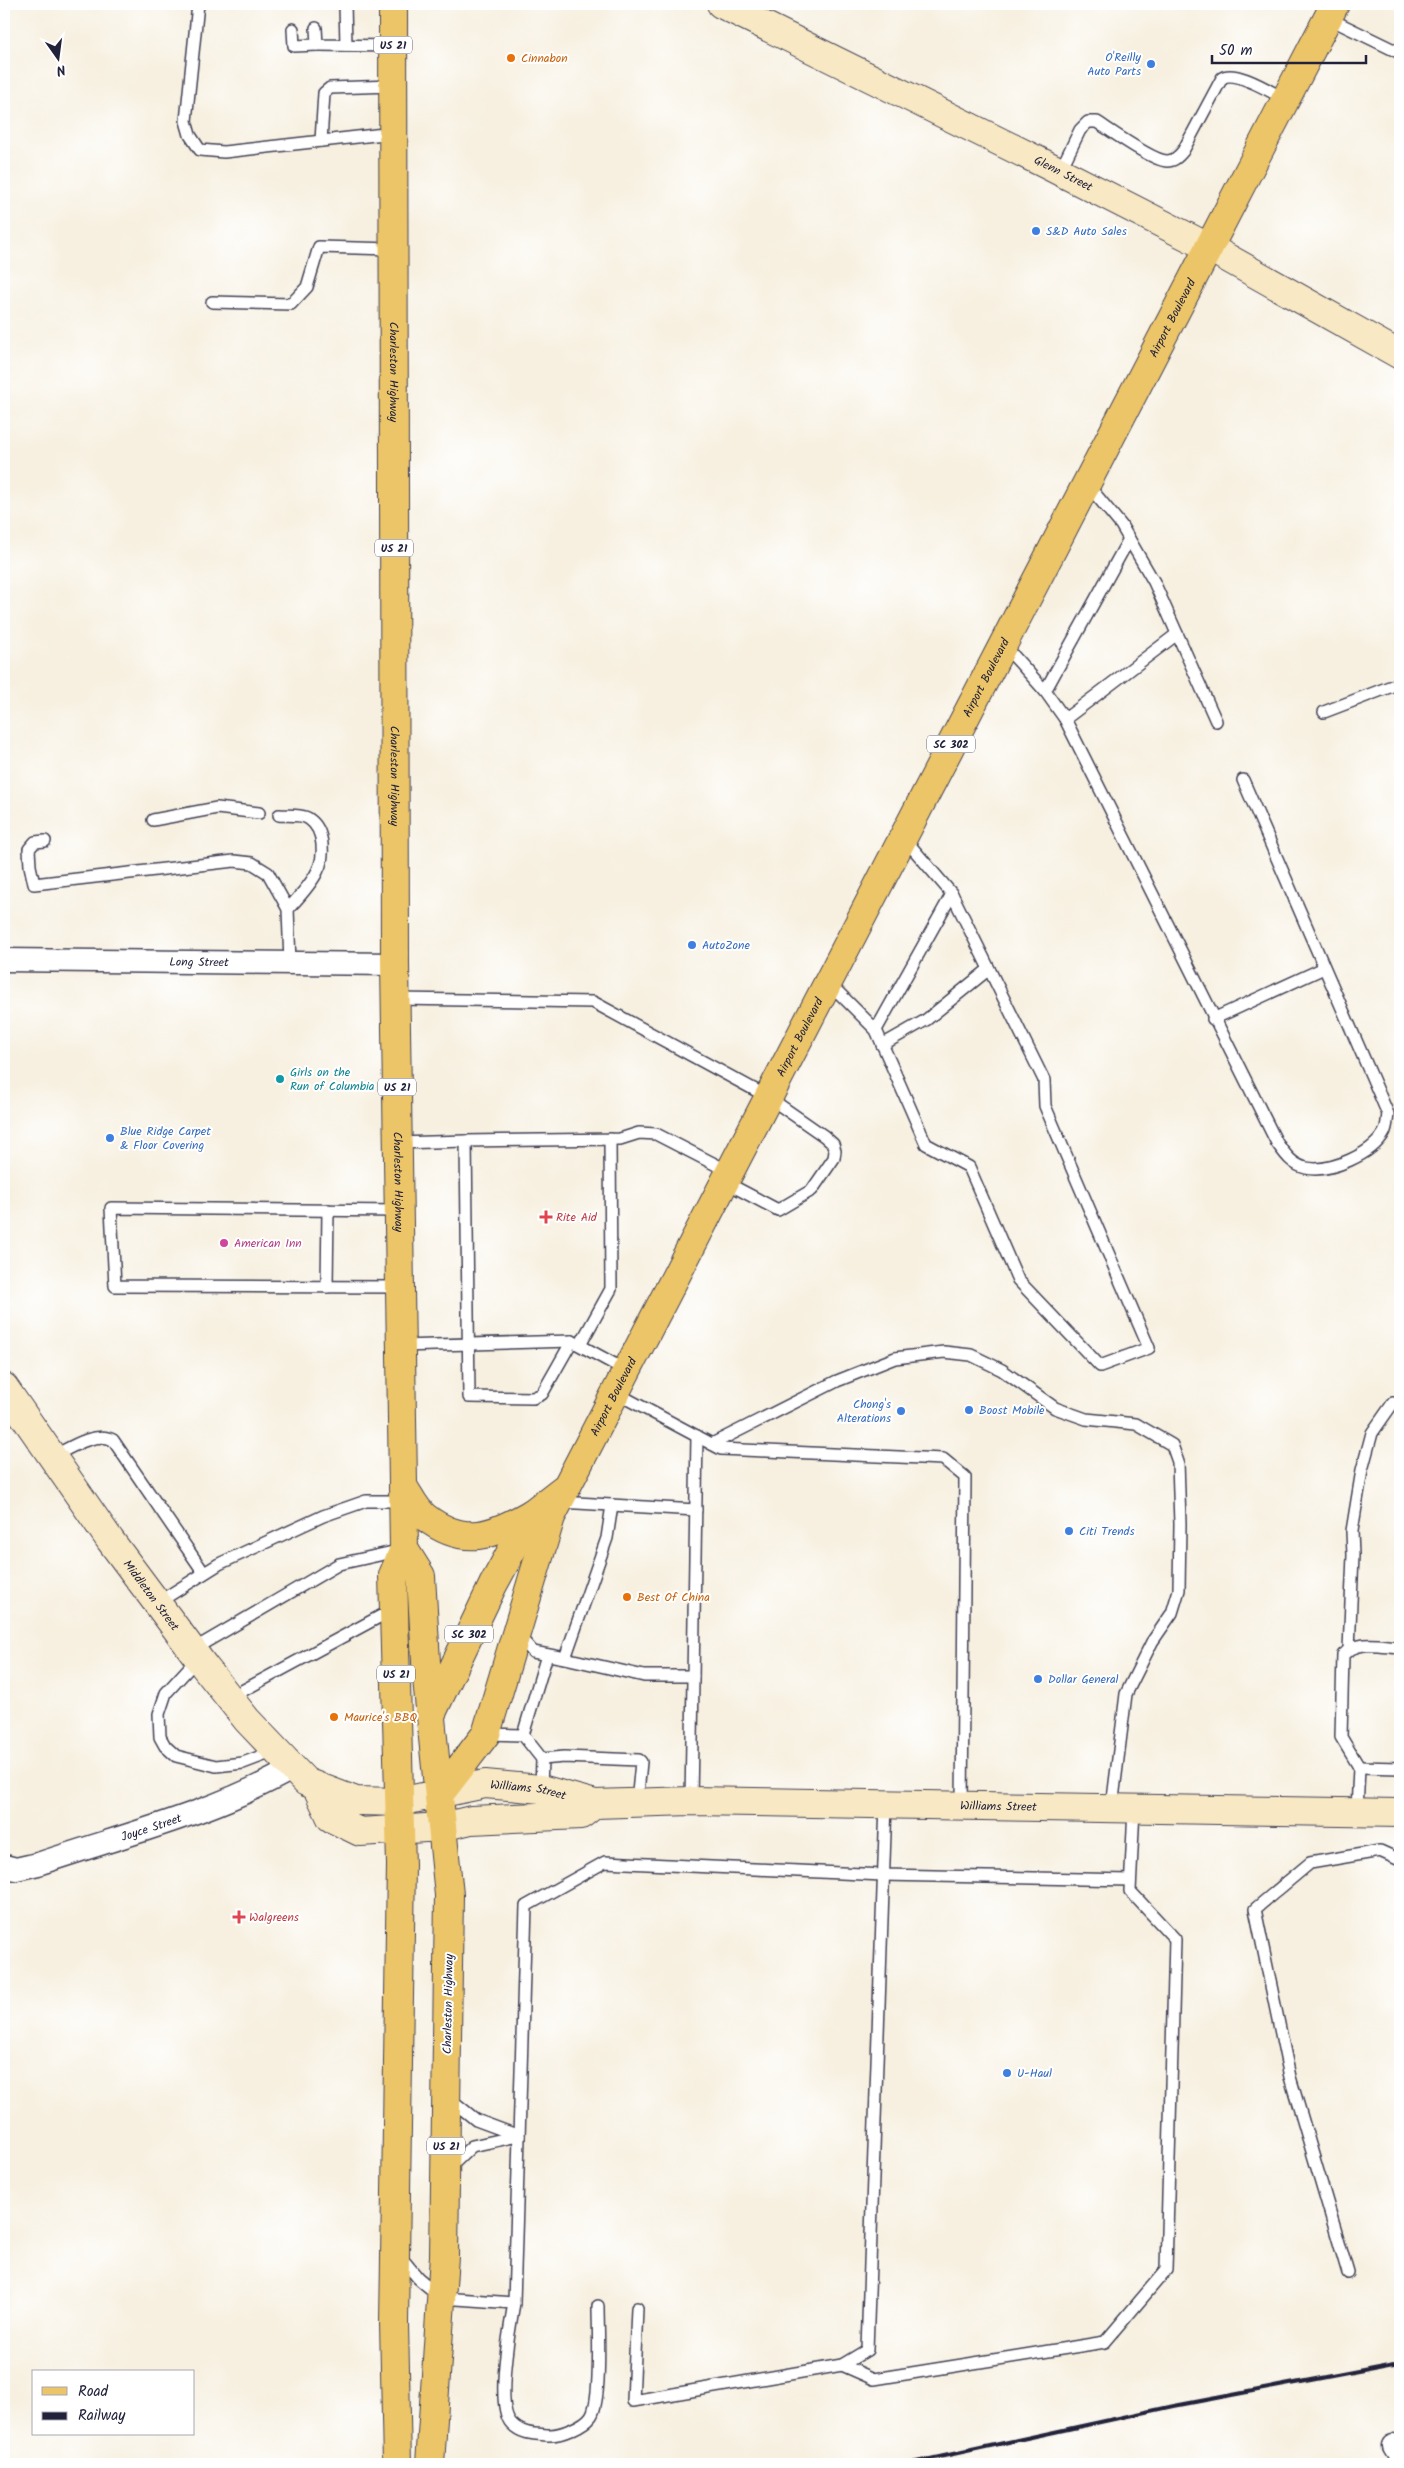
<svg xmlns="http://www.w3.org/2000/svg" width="1404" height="2468" viewBox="0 0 1404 2468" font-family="Kalam,sans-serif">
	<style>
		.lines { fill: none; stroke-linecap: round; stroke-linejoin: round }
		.lane-casing { stroke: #424154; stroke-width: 14 }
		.street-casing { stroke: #424154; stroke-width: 25 }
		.secondary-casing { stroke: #424154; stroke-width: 30 }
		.primary-casing { stroke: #424154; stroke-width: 30 }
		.lane { stroke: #fff; stroke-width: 11 }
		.street { stroke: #fff; stroke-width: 22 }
		.secondary { stroke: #f8e8c3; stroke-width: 28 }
		.primary { stroke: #edc569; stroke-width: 28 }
		.rail { stroke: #22223b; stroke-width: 4 }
		.food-dot { fill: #e8710a; stroke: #fff; stroke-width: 2 }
		.shop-dot { fill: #3f7fe0; stroke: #fff; stroke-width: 2 }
		.culture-dot { fill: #0f9aa8; stroke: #fff; stroke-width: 2 }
		.health-dot { fill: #e0444e; stroke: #fff; stroke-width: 2 }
		.hotel-dot { fill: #d1479c; stroke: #fff; stroke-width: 2 }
		.labels { text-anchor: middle; stroke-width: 4; stroke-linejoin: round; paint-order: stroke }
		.shield { fill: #fff; stroke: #646476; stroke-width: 1 }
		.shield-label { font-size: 11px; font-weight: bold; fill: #22223b }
		.shop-label { font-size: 12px; fill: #366cbe; stroke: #fff; text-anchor: start }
		.food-label { font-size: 12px; fill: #c56008; stroke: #fff; text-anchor: start }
		.street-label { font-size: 12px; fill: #22223b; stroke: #fff }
		.culture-label { font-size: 12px; fill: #0d838f; stroke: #fff; text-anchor: start }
		.health-label { font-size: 12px; fill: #be3a42; stroke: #fff; text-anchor: start }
		.hotel-label { font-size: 12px; fill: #b23c85; stroke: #fff; text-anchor: start }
	</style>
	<rect width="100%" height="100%" fill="#fff"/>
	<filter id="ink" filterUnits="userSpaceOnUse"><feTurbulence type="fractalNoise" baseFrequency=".02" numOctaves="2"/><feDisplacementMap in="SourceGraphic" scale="10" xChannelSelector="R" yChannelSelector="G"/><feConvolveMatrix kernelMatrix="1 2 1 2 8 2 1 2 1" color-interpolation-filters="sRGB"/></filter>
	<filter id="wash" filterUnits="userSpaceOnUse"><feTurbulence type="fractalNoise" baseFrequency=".0096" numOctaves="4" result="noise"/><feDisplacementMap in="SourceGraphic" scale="20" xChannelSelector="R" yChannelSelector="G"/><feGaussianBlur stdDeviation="1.12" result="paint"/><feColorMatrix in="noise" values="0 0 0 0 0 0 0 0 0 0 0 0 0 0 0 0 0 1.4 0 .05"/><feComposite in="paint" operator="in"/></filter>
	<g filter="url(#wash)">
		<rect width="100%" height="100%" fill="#f7f0e0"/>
	</g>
	<g filter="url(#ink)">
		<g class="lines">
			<defs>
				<g id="lane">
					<polyline points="198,4 186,121 190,135 200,150 224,152 393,133"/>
					<polyline points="345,4 346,45"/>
					<polyline points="1328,18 1400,53"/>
					<polyline points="316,28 317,45 393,46"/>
					<polyline points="293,29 294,46 317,45"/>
					<polyline points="321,141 324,93 330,88 393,86"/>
					<path d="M1060,171L1080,130L1088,122H1097C1111,131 1153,161 1167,161C1174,161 1178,157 1183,151L1222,78C1235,69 1271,92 1285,99"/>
					<polyline points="212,302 291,304 307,287 319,247 393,249"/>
					<polyline points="1087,484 1121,525 1154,582 1216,721"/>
					<polyline points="1003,644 1045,691 1065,719 1177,634"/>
					<polyline points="1045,691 1129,539"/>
					<polyline points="1324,712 1400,683"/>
					<path d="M1065,719L1277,1143C1285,1154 1292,1165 1306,1168C1330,1173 1372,1154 1384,1133C1387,1128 1387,1120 1388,1114L1243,780"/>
					<path d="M279,815C287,816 303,814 309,819C325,830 325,857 317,872C310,886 298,898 288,909"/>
					<polyline points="153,820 217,808 259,813"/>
					<polyline points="45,841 35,842 29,849 30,866 34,884 234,861 252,863 268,873 288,909 290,963"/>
					<polyline points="829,983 876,1030 926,1144 969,1167 1018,1280 1100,1366 1149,1348 1045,1106 1044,1080 952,894 903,837"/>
					<polyline points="396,999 593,1002 768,1097 824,1136 833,1144 835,1151 834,1158 812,1190 778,1210 725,1182"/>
					<polyline points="1213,1019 1324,968"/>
					<polyline points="876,1030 952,894"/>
					<polyline points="882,1045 926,1020 989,969"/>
					<polyline points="398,1143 466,1141"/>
					<polyline points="399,1211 111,1208 115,1286 400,1287"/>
					<polyline points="327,1287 328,1210"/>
					<polyline points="572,1341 542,1394 533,1398 469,1397 466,1141 620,1139 639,1133 656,1134 730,1172"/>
					<polyline points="580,1345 611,1289 610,1139"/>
					<polyline points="400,1346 572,1341 627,1371"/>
					<polyline points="616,1393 721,1449 943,1459 965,1477 962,1805"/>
					<polyline points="712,1444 837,1381 895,1358 944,1352 971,1355 1002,1370 1055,1408 1086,1419 1136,1424 1172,1445 1178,1462 1180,1524 1179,1590 1172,1613 1152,1642 1126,1694 1112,1807"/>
					<path d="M52,1457C68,1449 96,1430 113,1440L204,1573"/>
					<polyline points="560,1502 696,1510"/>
					<polyline points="157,1603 219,1564 323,1516 366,1501 403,1501"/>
					<polyline points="518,1635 533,1652 565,1658 607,1538 612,1505"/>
					<polyline points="192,1650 339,1564 402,1550"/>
					<polyline points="1349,1650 1353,1555 1352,1531 1362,1470 1372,1433 1393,1403"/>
					<polyline points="198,1658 166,1693 159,1714 160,1737 165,1746 176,1756 216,1766 243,1763 275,1751"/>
					<polyline points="565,1658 644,1676 693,1676"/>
					<polyline points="229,1698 392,1610"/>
					<polyline points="486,1734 523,1735 547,1655"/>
					<polyline points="523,1735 542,1759 541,1789"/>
					<polyline points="542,1759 564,1757 639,1760 641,1762 637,1803"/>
					<polyline points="1359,1767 1400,1768"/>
					<polyline points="691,1801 697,1436"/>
					<path d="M1357,1811L1359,1767L1341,1737L1343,1655C1359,1639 1380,1646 1400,1647"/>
					<polyline points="449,2098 476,2120 519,2136"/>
					<polyline points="449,2168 472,2146 518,2136"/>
					<polyline points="399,2255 418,2278 442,2298 514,2303"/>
					<polyline points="1348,2273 1290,2077 1255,1909 1310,1863 1380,1851 1400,1860"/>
					<path d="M598,2306C598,2328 602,2400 591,2416C584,2426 561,2435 550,2435C535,2434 522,2435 511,2423C495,2405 510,2327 514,2303L526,1906L605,1862L883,1875L1130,1880"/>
					<polyline points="637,2308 633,2401 842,2365 867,2350 886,1804"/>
					<polyline points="842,2365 874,2379 1105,2342 1166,2270 1175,1939 1130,1891 1134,1809"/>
				</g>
				<g id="street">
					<path id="s1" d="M4,960L395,964"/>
					<path id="s2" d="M4,1866L16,1869L38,1864C121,1836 217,1812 293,1768"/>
					<polyline points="1393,2446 1400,2457"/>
				</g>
				<g id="secondary">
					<path id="s3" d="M721,4L1047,165L1208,247L1400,355"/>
					<path id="s4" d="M4,1387L110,1540L204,1666L247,1720L306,1782L356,1801L399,1802L485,1784L541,1789L595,1804L691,1801L1400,1813"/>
					<polyline points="317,1788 331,1818 360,1832 442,1827 471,1820 581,1815 595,1804"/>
				</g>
				<g id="primary">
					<path id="s5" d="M393,4L395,964L404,1549L393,1575L401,1865L394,2323L397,2464"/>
					<path d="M403,1486C409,1495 416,1510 425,1517C465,1548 494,1535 532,1513"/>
					<polyline points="404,1549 421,1576 427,1679 449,1895 444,2256 430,2464"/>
					<polyline points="431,1715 493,1585 532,1513 563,1489"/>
					<path id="s6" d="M439,1795L486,1734L551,1517L1335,4"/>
				</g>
			</defs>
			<!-- lane casing -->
			<use href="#lane" class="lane-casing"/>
			<!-- street casing -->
			<use href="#street" class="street-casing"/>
			<!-- secondary casing -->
			<use href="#secondary" class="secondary-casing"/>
			<!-- primary casing -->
			<use href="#primary" class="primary-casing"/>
			<!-- lane -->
			<use href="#lane" class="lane"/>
			<!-- street -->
			<use href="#street" class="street"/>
			<!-- secondary -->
			<use href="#secondary" class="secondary"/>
			<!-- primary -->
			<use href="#primary" class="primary"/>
			<!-- rail -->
			<polyline class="rail" points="907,2464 1174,2406 1400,2363"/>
		</g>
	</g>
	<!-- markers -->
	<g class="food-dot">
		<circle cx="511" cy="58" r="5"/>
		<circle cx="627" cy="1597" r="5"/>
		<circle cx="334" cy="1717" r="5"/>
	</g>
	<g class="shop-dot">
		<circle cx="1151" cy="64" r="5"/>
		<circle cx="1036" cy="231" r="5"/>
		<circle cx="692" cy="945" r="5"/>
		<circle cx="110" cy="1138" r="5"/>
		<circle cx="969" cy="1410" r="5"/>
		<circle cx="901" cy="1411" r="5"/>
		<circle cx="1069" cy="1531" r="5"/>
		<circle cx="1038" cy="1679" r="5"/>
		<circle cx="1007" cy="2073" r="5"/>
	</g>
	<circle class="culture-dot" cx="280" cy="1079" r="5"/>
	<g class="health-dot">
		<path d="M543.5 1209.5h5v5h5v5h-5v5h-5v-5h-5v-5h5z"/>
		<path d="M236.5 1909.5h5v5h5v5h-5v5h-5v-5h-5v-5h5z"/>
	</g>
	<circle class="hotel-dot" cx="224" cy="1243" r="5"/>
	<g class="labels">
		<!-- shield labels -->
		<g class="shield">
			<rect x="374" y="36.5" width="38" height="17" rx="4"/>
			<rect x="375" y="539.5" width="38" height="17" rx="4"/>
			<rect x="927" y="735.5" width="48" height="17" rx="4"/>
			<rect x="378" y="1078.5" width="38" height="17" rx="4"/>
			<rect x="445" y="1625.5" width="48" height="17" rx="4"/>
			<rect x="377" y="1665.5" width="38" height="17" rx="4"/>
			<rect x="427" y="2137.5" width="38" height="17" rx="4"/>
		</g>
		<g class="shield-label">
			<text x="393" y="49">US 21</text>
			<text x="394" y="552">US 21</text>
			<text x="951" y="748">SC 302</text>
			<text x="397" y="1091">US 21</text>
			<text x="469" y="1638">SC 302</text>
			<text x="396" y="1678">US 21</text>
			<text x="446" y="2150">US 21</text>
		</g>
		<!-- shop labels -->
		<g class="shop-label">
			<text x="1141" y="61" text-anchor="end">O'Reilly<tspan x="1141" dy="14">Auto Parts</tspan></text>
			<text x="1046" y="235">S&amp;D Auto Sales</text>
			<text x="702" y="949">AutoZone</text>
			<text x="120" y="1135">Blue Ridge Carpet<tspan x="120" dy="14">&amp; Floor Covering</tspan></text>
			<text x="891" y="1408" text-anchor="end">Chong's<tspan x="891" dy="14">Alterations</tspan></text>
			<text x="979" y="1414">Boost Mobile</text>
			<text x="1079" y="1535">Citi Trends</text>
			<text x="1048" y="1683">Dollar General</text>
			<text x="1017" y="2077">U-Haul</text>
		</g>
		<!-- food labels -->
		<g class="food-label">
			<text x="521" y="62">Cinnabon</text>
			<text x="637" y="1601">Best Of China</text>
			<text x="344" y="1721">Maurice's BBQ</text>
		</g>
		<!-- street labels -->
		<g class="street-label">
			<text dy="4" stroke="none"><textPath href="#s3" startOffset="382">Glenn Street</textPath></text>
			<text dy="4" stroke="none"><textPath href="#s6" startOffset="1654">Airport Boulevard</textPath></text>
			<text dy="4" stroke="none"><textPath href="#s5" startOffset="368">Charleston Highway</textPath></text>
			<text dy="4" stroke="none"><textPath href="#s6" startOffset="1249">Airport Boulevard</textPath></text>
			<text dy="4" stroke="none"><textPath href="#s5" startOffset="772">Charleston Highway</textPath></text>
			<text dy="4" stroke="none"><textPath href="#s1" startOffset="195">Long Street</textPath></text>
			<text dy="4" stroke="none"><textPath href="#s6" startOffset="844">Airport Boulevard</textPath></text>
			<text dy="4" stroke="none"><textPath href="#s5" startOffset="1178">Charleston Highway</textPath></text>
			<text dy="4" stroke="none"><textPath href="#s6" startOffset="439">Airport Boulevard</textPath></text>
			<text dy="4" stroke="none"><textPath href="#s4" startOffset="255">Middleton Street</textPath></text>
			<text dy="4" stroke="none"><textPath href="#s4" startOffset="726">Williams Street</textPath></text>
			<text dy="4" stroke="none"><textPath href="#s4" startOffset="1198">Williams Street</textPath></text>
			<text dy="4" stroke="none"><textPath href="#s2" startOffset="154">Joyce Street</textPath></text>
			<text transform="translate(448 2004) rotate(-89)" y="4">Charleston Highway</text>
		</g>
		<!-- culture labels -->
		<g class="culture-label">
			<text x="290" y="1076">Girls on the<tspan x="290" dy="14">Run of Columbia</tspan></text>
		</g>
		<!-- health labels -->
		<g class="health-label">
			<text x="556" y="1221">Rite Aid</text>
			<text x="249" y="1921">Walgreens</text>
		</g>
		<!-- hotel labels -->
		<g class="hotel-label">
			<text x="234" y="1247">American Inn</text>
		</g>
	</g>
	<!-- margin -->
	<rect width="1404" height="2468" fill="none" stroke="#fff" stroke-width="20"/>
	<!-- legend -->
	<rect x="32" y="2370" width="162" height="65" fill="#ffffff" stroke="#a7a7b1"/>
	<rect x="42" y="2387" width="25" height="8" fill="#edc569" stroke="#a7a7b1"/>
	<text x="78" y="2396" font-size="15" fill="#22223b">Road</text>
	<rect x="42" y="2412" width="25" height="8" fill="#22223b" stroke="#a7a7b1"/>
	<text x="78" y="2420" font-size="15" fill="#22223b">Railway</text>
	<!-- north arrow -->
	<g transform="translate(58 58) rotate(166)" stroke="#ffffff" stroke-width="4" paint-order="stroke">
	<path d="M0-4L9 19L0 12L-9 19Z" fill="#22223b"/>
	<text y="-8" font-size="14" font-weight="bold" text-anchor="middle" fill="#22223b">N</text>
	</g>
	<!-- scale -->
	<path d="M1212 55v8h154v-8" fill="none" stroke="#22223b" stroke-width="2.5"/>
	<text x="1219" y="55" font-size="15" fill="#22223b" stroke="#ffffff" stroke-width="4" paint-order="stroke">50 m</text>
</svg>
